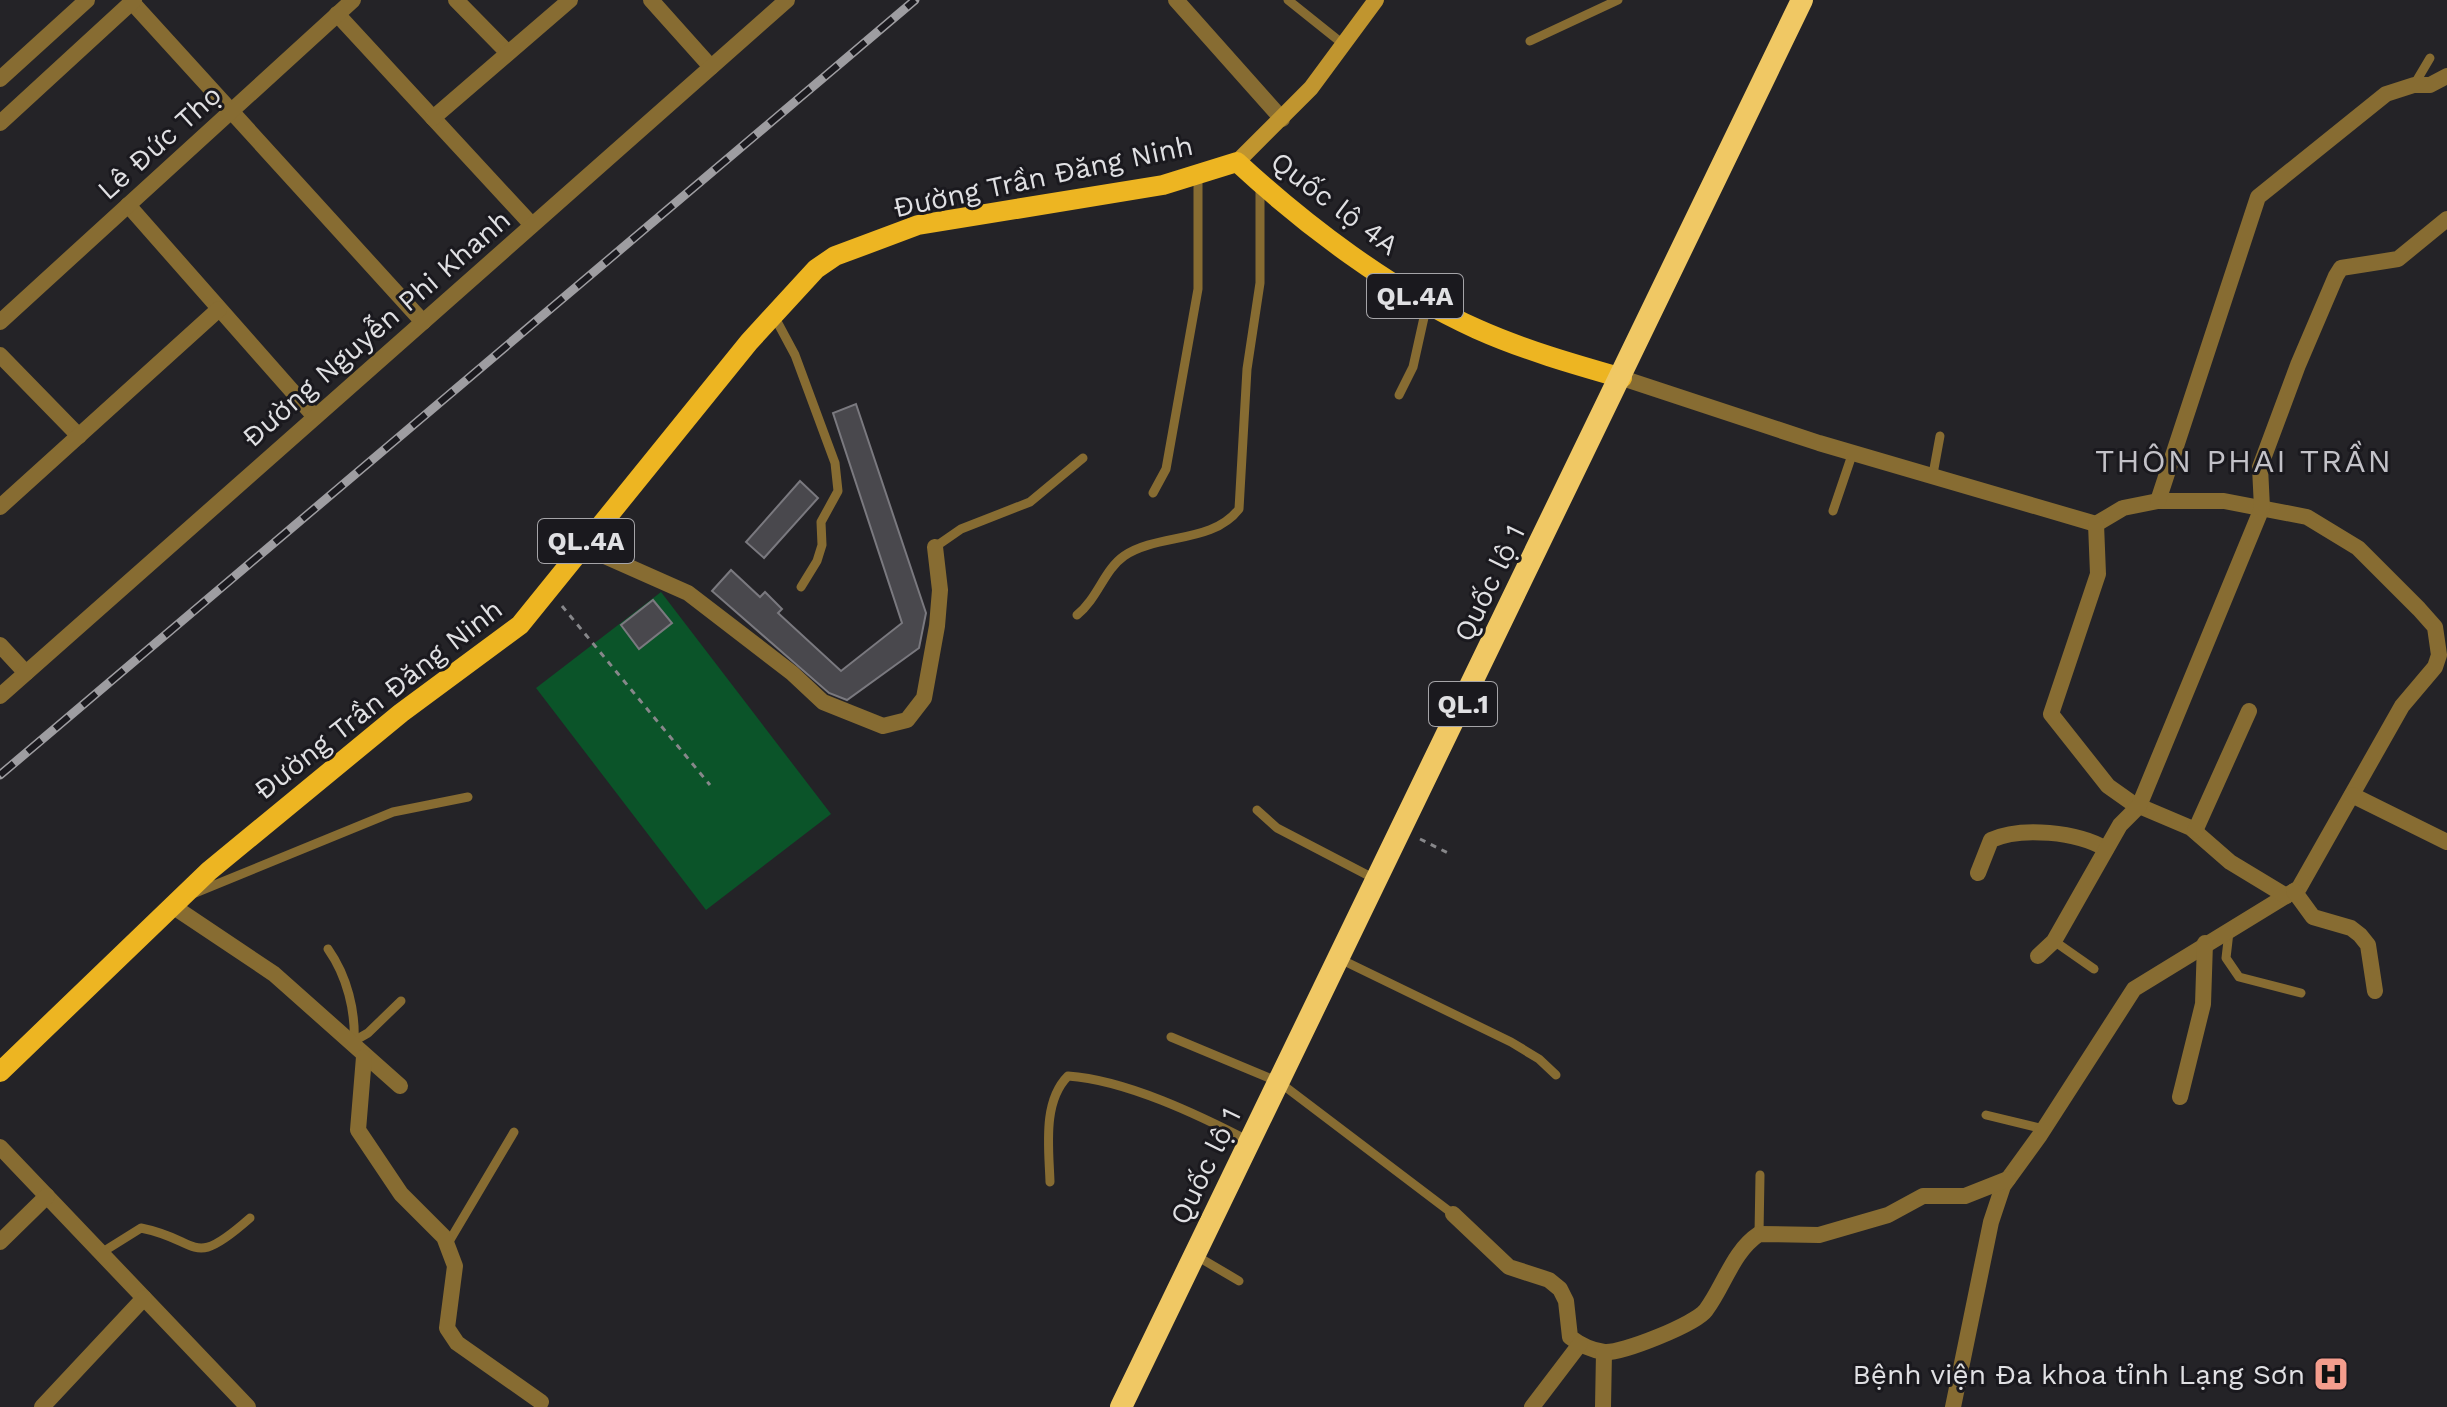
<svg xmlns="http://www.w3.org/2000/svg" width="2447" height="1407" viewBox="0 0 2447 1407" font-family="'Work Sans',sans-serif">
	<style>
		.green { fill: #0b5429 }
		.building { fill: #49484d; stroke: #7a797f; stroke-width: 2 }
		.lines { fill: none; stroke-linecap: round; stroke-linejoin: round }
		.path { stroke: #87878a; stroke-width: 3; stroke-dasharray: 6 6; stroke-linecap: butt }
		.service { stroke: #876c32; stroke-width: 9 }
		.minor { stroke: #876c32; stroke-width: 16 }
		.tertiary { stroke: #876c32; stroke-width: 16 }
		.secondary { stroke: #c0952f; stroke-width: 16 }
		.primary { stroke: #edb522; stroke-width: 20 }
		.trunk { stroke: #f0c864; stroke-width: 22 }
		.rail-casing { stroke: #9e9da1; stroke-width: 9 }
		.rail { stroke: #1a191e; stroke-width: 6; stroke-dasharray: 18; stroke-linecap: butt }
		.labels { text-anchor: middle; stroke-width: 6; stroke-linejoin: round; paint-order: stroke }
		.shield { fill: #1a191e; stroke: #a5a4a8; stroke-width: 2 }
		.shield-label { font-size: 26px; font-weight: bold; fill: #e0e0e3 }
		.street-label { font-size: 28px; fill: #e0e0e3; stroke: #1a191e }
		.poi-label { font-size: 28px; fill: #e0e0e3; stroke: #1a191e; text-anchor: end }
		.quarter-label { font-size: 32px; letter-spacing: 2px; fill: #c3c2c8; stroke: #1a191e }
	</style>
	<rect width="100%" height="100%" fill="#242327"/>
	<!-- green -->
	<polygon class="green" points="661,592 831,814 706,910 536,688"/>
	<!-- building -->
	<g class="building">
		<polygon points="856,404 926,613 919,648 847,700 829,693 712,591 731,570 760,597 765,592 782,609 778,613 841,671 902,623 833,413"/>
		<polygon points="800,481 818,498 764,558 746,542"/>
		<polygon points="653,600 672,623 639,649 621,625"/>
	</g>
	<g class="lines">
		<!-- path -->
		<g class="path">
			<polyline points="562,606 710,785"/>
			<polyline points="1420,839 1452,855"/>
		</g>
		<!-- service -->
		<g class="service">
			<polyline points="1288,0 1343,44"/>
			<polyline points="1530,41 1618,0"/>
			<polyline points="2414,85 2430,58"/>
			<polyline points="773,314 795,355 835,463 838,491 821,522 822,545 817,561 801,587"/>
			<polyline points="1399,395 1413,367 1427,304"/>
			<polyline points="1933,474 1940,436"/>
			<polyline points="1153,493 1166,469 1198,289 1198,174"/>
			<polyline points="1833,511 1853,452"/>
			<polyline points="935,547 961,529 1030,502 1083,458"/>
			<path d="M1077,615C1098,598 1104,570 1124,556C1158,533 1212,544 1239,509L1247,369L1260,283V187"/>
			<polyline points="1257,810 1277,828 1375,879"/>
			<polyline points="195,893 393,812 468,797"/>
			<polyline points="2229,932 2226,958 2239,977 2301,993"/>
			<polyline points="2054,941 2094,969"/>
			<path d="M328,949C347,976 356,1011 354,1045"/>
			<polyline points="1340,959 1511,1042 1539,1059 1556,1075"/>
			<polyline points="1171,1037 1279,1082 1453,1214"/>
			<polyline points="354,1041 368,1033 401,1001"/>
			<polyline points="1986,1115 2044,1129"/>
			<path d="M1050,1182C1049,1149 1042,1102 1068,1076C1126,1080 1199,1115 1251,1142"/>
			<polyline points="1759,1234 1760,1175"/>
			<polyline points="447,1245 514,1132"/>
			<path d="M101,1253L141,1228C202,1240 190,1271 250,1218"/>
			<polyline points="1195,1255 1239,1281"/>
		</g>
		<!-- minor -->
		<g class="minor">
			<polyline points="130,0 423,322"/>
			<polyline points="456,0 508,53"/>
			<polyline points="651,0 711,67"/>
			<polyline points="337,14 532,225"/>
			<polyline points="0,79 87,0"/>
			<polyline points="433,118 570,0"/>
			<polyline points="0,123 134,0"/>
			<polyline points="128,205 315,417"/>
			<polyline points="0,322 353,0"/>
			<polyline points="0,355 79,436"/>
			<polyline points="1622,378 1819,443 2096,524 2123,508 2158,501 2224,501 2307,517 2358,548 2419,609 2435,627 2439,655 2435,667 2402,706 2299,888 2134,989 2040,1135 2003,1186 1991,1222 1953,1407"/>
			<polyline points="2158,501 2258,197 2386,94 2414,85 2430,85 2447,76"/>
			<polyline points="0,507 219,309"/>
			<polyline points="2096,524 2098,574 2051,714 2108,786 2132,803 2191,828 2230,862 2286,896"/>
			<polyline points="582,546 688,593 792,673 823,702 883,726 907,720 924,698 937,626 940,590 935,547"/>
			<polyline points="0,645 26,673"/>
			<polyline points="2352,795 2447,842"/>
			<polyline points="2195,831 2249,711"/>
			<path d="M1978,873L1991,840C2021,826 2078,832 2106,849"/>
			<polyline points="2294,891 2313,917 2351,928 2360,935 2368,945 2375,991"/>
			<polyline points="174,907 274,974 400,1086"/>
			<polyline points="2038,956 2054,941 2120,825 2139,806 2262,508 2260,467 2298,365 2336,276 2341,268 2398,259 2447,219"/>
			<polyline points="364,1057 358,1130 401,1194 444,1237 455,1266 447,1328 457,1343 541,1402"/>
			<polyline points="2180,1097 2203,1004 2205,943"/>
			<polyline points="0,1147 248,1407"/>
			<path d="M1453,1214L1509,1267L1549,1280L1560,1289L1566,1301L1570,1337C1579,1344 1591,1350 1604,1352C1621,1354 1696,1324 1706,1310C1724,1286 1733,1251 1759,1234L1819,1235L1888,1215L1923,1196H1965L2008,1179"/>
			<polyline points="0,1242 47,1196"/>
			<polyline points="42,1407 144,1298"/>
			<polyline points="1532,1407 1580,1344"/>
			<polyline points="1603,1407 1604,1352"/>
		</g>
		<!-- tertiary -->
		<g class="tertiary">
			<polyline points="1176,0 1282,119"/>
			<polyline points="0,696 787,0"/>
		</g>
		<!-- secondary -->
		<polyline class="secondary" points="1237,162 1311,88 1376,0"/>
		<!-- primary -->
		<path class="primary" d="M0,1072L209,871L401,713L520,625L749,342L816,269L835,256L918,225L1163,185L1237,162C1305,225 1392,291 1477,329C1524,350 1573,364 1622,378"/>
		<!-- trunk -->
		<polyline class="trunk" points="1121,1407 1802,0"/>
		<defs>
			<polyline id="rail" points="0,775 915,0"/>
		</defs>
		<!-- rail casing -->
		<use href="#rail" class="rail-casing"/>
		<!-- rail -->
		<use href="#rail" class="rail"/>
	</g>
	<!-- icons -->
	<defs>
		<symbol id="hospital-square" viewBox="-11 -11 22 22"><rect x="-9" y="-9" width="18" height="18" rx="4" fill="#f49d8d" stroke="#1a191e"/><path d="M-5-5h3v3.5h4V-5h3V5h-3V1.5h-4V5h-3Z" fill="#111"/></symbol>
	</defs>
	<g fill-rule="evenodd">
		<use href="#hospital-square" x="2311" y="1354" width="40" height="40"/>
	</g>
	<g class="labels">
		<!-- shield labels -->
		<g class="shield">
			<rect x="1367" y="274" width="96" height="44" rx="6"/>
			<rect x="538" y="519" width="96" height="44" rx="6"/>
			<rect x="1429" y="682" width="68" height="44" rx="6"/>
		</g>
		<g class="shield-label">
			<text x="1415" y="305">QL.4A</text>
			<text x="586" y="550">QL.4A</text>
			<text x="1463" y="713">QL.1</text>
		</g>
		<!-- street labels -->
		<g class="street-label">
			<text transform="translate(159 142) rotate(-42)" y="10">Lê Đức Thọ</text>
			<text transform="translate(1043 176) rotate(-12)" y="10">Đường Trần Đăng Ninh</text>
			<text transform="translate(1335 203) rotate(37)" y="10">Quốc lộ 4A</text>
			<text transform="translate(376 328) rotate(-41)" y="10">Đường Nguyễn Phi Khanh</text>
			<text transform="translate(1489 583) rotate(-64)" y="10">Quốc lộ 1</text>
			<text transform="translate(378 699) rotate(-38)" y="10">Đường Trần Đăng Ninh</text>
			<text transform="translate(1205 1166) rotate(-64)" y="10">Quốc lộ 1</text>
		</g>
		<!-- poi labels -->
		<g class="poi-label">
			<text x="2305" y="1384">Bệnh viện Đa khoa tỉnh Lạng Sơn</text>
		</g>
		<!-- quarter labels -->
		<g class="quarter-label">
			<text x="2244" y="472">THÔN PHAI TRẦN</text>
		</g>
	</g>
</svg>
